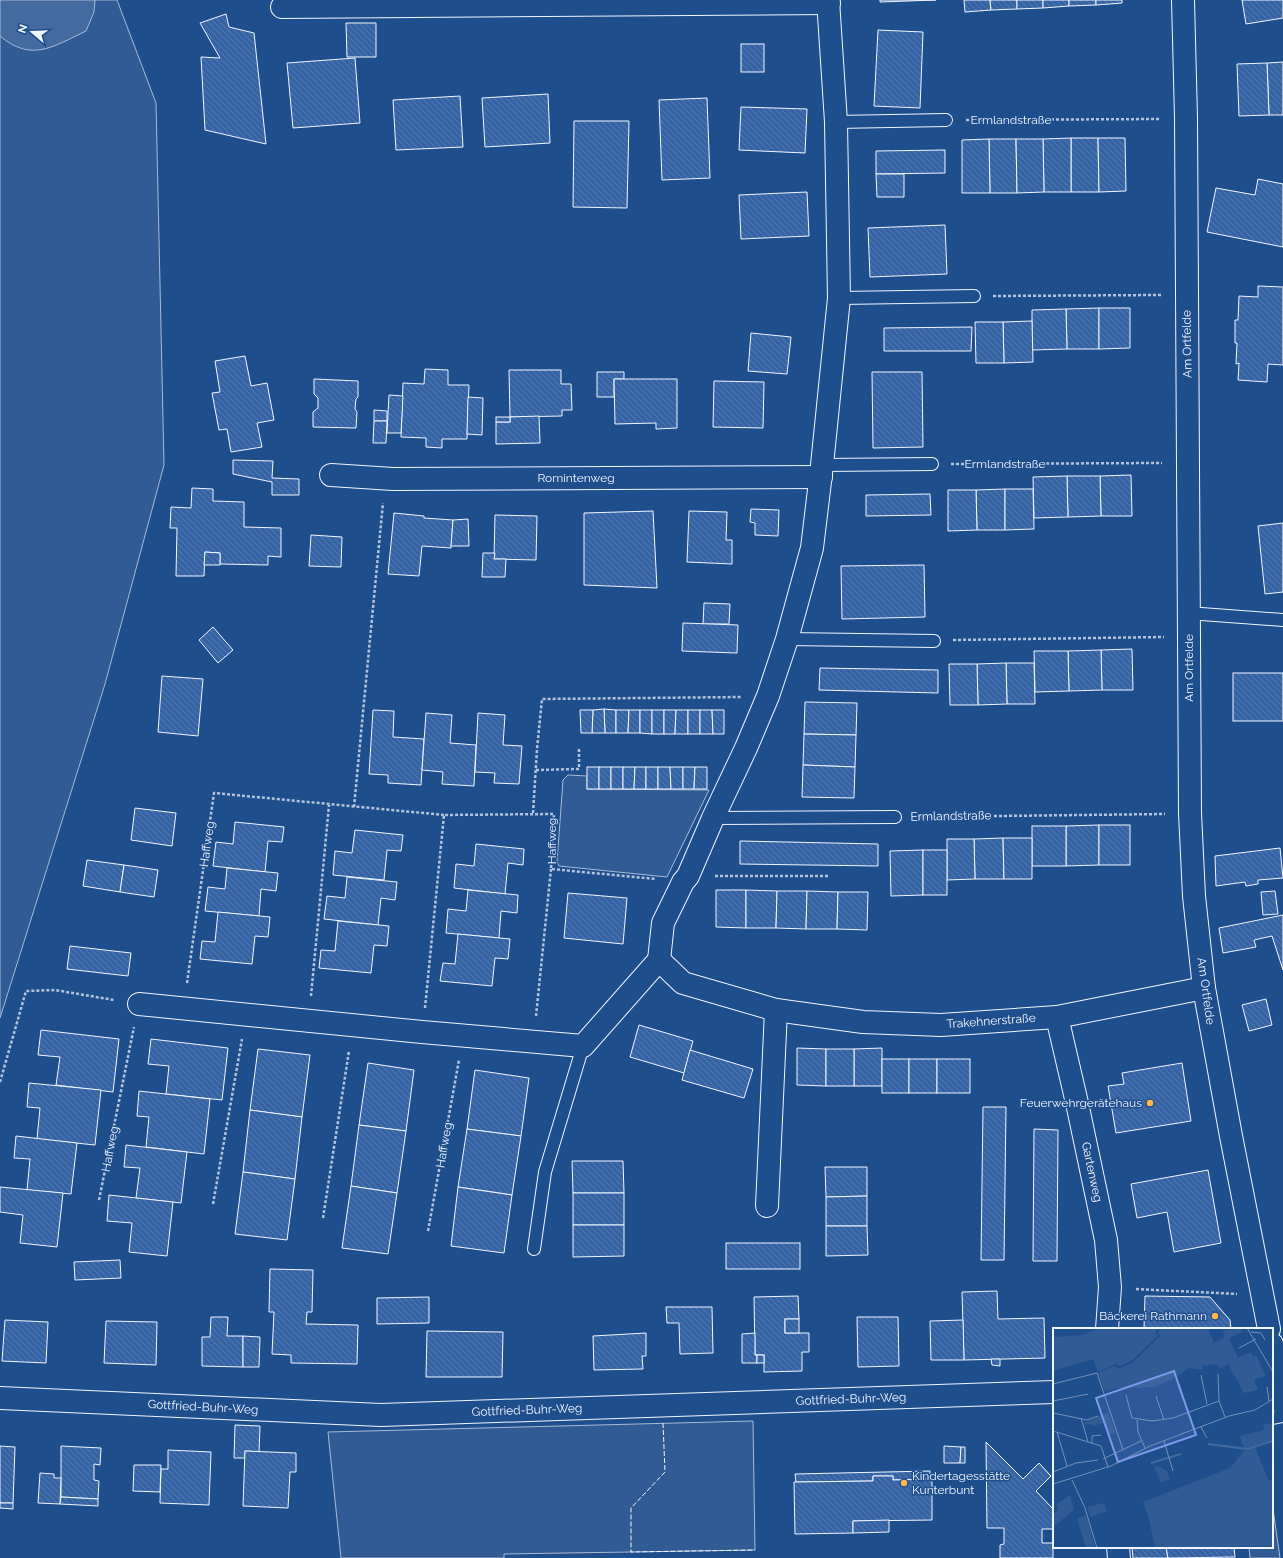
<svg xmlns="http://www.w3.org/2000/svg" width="1283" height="1558" viewBox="0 0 1283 1558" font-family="Raleway,sans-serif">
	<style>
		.built { fill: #305b95; stroke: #a8bbd7 }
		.water { fill: #446ba0; stroke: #a8bbd7 }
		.building { fill: url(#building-back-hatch); stroke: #f2f6ff }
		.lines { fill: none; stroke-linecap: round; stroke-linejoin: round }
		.service-casing { stroke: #f2f6ff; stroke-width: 14 }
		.minor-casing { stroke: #f2f6ff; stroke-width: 24 }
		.secondary-casing { stroke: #f2f6ff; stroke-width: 24 }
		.path { stroke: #b3c4dc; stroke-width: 2.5; stroke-dasharray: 3 2; stroke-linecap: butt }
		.service { stroke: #1f4e8c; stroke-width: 12 }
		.minor { stroke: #1f4e8c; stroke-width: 22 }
		.secondary { stroke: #1f4e8c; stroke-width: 22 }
		.fence { stroke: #f2f6ff; stroke-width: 1; stroke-dasharray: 5 2; stroke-linecap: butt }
		.poi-dot { fill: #ffb74d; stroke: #1f4e8c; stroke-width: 1.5 }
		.labels { text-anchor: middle; stroke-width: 3; stroke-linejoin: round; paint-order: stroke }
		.street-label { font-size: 12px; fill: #f2f6ff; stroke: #1f4e8c }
		.poi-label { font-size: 12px; fill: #f2f6ff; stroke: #1f4e8c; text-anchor: end }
		.inset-river { fill: none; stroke: #446ba0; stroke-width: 2 }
		.inset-road { fill: none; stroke: #7391ba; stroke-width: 1 }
		.view { fill: #7d9aea; fill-opacity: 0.15; stroke: #7d9aea; stroke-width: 2 }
		.inset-edge { fill: none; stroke: #f2f6ff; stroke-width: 2 }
	</style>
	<defs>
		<pattern id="building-back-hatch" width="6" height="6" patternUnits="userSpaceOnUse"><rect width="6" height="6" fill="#3563a3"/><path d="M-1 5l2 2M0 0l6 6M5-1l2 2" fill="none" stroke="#537ab1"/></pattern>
	</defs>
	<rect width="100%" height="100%" fill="#1f4e8c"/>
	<!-- built -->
	<g class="built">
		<polygon points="0,0 117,0 156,103 164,465 105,684 0,1018"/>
		<polygon points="568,775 587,776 587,789 709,790 667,877 559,866 557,862 563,780"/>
		<polygon points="753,1421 755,1550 504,1554 504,1558 341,1558 328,1432"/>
		<polygon points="1272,1502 1280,1558 1250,1558 1249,1547 1272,1547"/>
	</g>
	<!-- water -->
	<path class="water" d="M0,0H95L94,12L86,31C54,46 32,63 0,36Z"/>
	<!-- building -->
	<g class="building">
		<polygon points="880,0 936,0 880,2"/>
		<polygon points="964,0 990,0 991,10 965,12"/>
		<polygon points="990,0 1017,0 1017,9 991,10"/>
		<polygon points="1017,0 1043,0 1043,8 1017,9"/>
		<polygon points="1043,0 1069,0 1069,6 1043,8"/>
		<polygon points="1069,0 1096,0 1096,5 1069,6"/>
		<polygon points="1096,0 1122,0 1122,3 1096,5"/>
		<polygon points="1242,0 1283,0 1283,18 1246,24"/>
		<polygon points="226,14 229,27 254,33 266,144 205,130 201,57 220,58 200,23"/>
		<polygon points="346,23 376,23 376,57 347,57"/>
		<polygon points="878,30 923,32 920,108 874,106"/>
		<rect x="741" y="44" width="23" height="28"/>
		<polygon points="355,58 360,123 293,128 287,63"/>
		<polygon points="1283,62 1283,115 1269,115 1267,63"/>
		<polygon points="1267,63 1269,115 1239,116 1237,64"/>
		<polygon points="548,94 550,143 485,147 482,98"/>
		<polygon points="460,96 463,147 396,150 393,100"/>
		<polygon points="707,98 710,178 662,180 659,100"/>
		<polygon points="741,107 807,109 805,153 739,150"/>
		<polygon points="574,121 629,121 627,208 573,207"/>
		<polygon points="1071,138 1098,138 1099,192 1071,192"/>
		<polygon points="1071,138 1071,192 1044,192 1043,139"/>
		<polygon points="1098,138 1125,138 1126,191 1099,192"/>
		<polygon points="989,139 1016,139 1017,193 990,193"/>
		<polygon points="989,139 990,193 962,193 962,140"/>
		<polygon points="1016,139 1043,139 1044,192 1017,193"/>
		<polygon points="945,150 945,173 876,174 876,151"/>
		<polygon points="876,174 904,174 904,197 877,197"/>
		<polygon points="1258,179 1283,184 1283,247 1207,232 1216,188 1255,195"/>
		<polygon points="807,192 809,236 741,239 739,195"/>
		<polygon points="945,225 947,274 870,277 868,228"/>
		<polygon points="1258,286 1283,287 1283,365 1268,364 1267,382 1238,380 1239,363 1236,364 1237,343 1235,343 1235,320 1238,320 1239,296 1258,297"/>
		<polygon points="1099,308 1099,349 1067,349 1066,309"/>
		<polygon points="1099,308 1130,308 1130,348 1099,349"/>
		<polygon points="1066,309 1067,349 1032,350 1032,310"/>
		<polygon points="1032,321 1033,362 1004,363 1003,322"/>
		<polygon points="975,322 1003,322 1004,363 976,363"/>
		<polygon points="972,327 971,351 884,351 884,328"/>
		<polygon points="751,333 791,337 787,374 748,371"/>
		<polygon points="245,356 251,386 267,383 274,420 257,423 262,447 231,452 227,429 219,430 212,393 220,392 215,361"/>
		<polygon points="425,369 448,370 448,385 469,385 467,439 442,439 442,448 426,447 426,438 401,437 403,383 424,384"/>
		<polygon points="509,370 561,370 561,384 571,384 572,410 562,410 562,416 510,417"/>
		<polygon points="597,372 624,372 624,379 614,379 614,397 597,397"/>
		<polygon points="872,372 922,372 923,447 873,448"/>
		<polygon points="314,379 358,381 358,397 356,399 355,409 357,412 356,428 313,427 313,412 318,408 318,398 314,394"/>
		<polygon points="614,379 677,379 677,428 656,429 656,423 615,424"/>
		<polygon points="714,381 764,382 763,428 713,427"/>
		<polygon points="389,395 403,396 401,433 387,433"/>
		<polygon points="468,397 483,398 482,435 467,434"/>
		<polygon points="374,410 387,411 387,421 374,421"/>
		<polygon points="539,416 540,443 496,444 496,422 510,422 510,417"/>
		<rect x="496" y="417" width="14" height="5"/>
		<polygon points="374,421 387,421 386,443 373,443"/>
		<polygon points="233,460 273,461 272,478 299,479 299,495 272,495 272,482 233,474"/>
		<polygon points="1131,475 1132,516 1101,516 1100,476"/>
		<polygon points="1067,476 1100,476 1101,516 1068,517"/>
		<polygon points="1067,476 1068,517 1034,518 1033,477"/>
		<polygon points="192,488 213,489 213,501 244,502 244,527 281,528 281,557 268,556 268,565 220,564 220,553 205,552 204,576 176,576 177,528 170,528 171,507 191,508"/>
		<polygon points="1005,489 1005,530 977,530 976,490"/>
		<polygon points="1005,489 1033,489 1034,529 1005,530"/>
		<polygon points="948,490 976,490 977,530 948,531"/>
		<polygon points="930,494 931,515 866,516 866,495"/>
		<polygon points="751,509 779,510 778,536 755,535 755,523 750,522"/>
		<polygon points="653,511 657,588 584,585 584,513"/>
		<polygon points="689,511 727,512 726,540 732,540 732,564 687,562"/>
		<polygon points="394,513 424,516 424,518 453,520 451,548 422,546 419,576 388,574"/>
		<polygon points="495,515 537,516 536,560 494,559"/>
		<polygon points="468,519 469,546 451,546 453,520"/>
		<polygon points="1283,523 1283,592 1265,594 1258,526"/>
		<polygon points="311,535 342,537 341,567 309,566"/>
		<polygon points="205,552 220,553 220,565 204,565"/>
		<polygon points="483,553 495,553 494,559 506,559 505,577 482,577"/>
		<polygon points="924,565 925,617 842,619 841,566"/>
		<polygon points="704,603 730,604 729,624 703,624"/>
		<polygon points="683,623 738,625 737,653 682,651"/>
		<polygon points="213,627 233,650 218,663 199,640"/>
		<polygon points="1132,649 1133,690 1102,690 1101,650"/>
		<polygon points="1101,650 1102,690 1069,691 1068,651"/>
		<polygon points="1034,651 1068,651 1069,691 1035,692"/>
		<polygon points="1006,663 1034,663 1035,704 1007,704"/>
		<polygon points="1006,663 1007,704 978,705 977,664"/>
		<polygon points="949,664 977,664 978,705 950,705"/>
		<polygon points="820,668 938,670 938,693 819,690"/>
		<rect x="1233" y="673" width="50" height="48"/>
		<polygon points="162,676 203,679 198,736 158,732"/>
		<polygon points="805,702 857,703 856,735 804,734"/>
		<polygon points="604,709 616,710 616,733 605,733"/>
		<polygon points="604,709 605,733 592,733 593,710"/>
		<polygon points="373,710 394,711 393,737 424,739 421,785 388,783 388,775 369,774"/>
		<polygon points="580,710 593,710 592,733 581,733"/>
		<polygon points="616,710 629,710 628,733 616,733"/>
		<polygon points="629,710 640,710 640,733 628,733"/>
		<polygon points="640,710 652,710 652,734 640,733"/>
		<rect x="652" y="710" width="12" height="24"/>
		<polygon points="664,710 676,710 675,734 664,734"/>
		<polygon points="676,710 688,710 688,734 675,734"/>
		<rect x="688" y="710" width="12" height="24"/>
		<polygon points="700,710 712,710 713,734 700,734"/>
		<polygon points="712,710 724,710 724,734 713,734"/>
		<polygon points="426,713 452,715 450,743 476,745 474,786 442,784 443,772 422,770"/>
		<polygon points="478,713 505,715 503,745 522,746 519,784 494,783 495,773 475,772"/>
		<polygon points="804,734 856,735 855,767 803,765"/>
		<polygon points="803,765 855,767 854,798 802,797"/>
		<rect x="587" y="767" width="12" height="22"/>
		<rect x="599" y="767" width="12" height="22"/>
		<rect x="611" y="767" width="12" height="22"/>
		<polygon points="623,767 635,767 634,789 623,789"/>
		<polygon points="635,767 646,767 646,789 634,789"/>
		<rect x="646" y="767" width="12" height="22"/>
		<polygon points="658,767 670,767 671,789 658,789"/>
		<polygon points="670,767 683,767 683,789 671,789"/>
		<polygon points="683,767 695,767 694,789 683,789"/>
		<polygon points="695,767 707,767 707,789 694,789"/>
		<polygon points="135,808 176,813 172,846 131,840"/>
		<polygon points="235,822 284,827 282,842 268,841 265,872 213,866 216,842 233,844"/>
		<polygon points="1099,825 1099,865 1066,866 1066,826"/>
		<rect x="1099" y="825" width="31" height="40"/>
		<rect x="1032" y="826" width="34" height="40"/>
		<polygon points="355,830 403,835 401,851 387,850 384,880 333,875 335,851 352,853"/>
		<polygon points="1003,838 1004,879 975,879 974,839"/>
		<polygon points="1003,838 1032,838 1032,879 1004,879"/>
		<polygon points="947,839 974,839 975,879 947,880"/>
		<polygon points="740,841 878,844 878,866 740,864"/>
		<polygon points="476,844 524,849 523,865 508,863 505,894 454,888 456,864 474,866"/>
		<polygon points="1280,848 1283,878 1258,880 1258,884 1246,886 1245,882 1216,886 1215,856"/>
		<polygon points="923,850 923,895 891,896 890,851"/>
		<rect x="923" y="850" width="24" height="45"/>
		<polygon points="87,860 124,865 120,892 83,886"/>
		<polygon points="124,865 158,870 154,897 120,892"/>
		<polygon points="227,868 278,873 276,891 261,889 259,916 205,911 208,887 225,889"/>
		<polygon points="347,877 397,882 395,900 381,898 378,925 324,919 327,896 345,898"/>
		<polygon points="468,890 518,895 517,913 501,911 499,938 446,933 448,909 466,911"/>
		<polygon points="716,890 746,890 746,928 716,927"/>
		<polygon points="746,890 777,891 776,928 746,928"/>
		<polygon points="777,891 807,891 806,929 776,928"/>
		<polygon points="807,891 838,892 837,929 806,929"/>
		<polygon points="1275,891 1278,914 1263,915 1261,892"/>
		<polygon points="838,892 868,892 867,930 837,929"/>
		<polygon points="568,893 627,898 623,944 564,938"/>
		<polygon points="218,912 270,917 268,937 255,936 252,964 200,959 202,941 215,942"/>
		<polygon points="1283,915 1283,970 1272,936 1254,940 1256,947 1223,953 1219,928"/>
		<polygon points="338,921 389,926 387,946 374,945 371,973 319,968 321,950 335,951"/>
		<polygon points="458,934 510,939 508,959 495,958 492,986 440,981 443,963 455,964"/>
		<polygon points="70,946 131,953 128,976 67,969"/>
		<polygon points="1266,999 1272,1025 1249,1031 1242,1005"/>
		<polygon points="639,1025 693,1041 684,1073 630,1057"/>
		<polygon points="41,1030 119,1039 113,1092 56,1085 60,1057 38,1055"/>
		<polygon points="151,1039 228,1048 222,1100 166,1094 169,1066 148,1064"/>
		<polygon points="797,1048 826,1049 826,1086 797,1085"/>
		<polygon points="882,1048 882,1086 854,1086 854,1049"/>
		<polygon points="258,1049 310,1055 302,1117 250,1110"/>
		<rect x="826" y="1049" width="28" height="37"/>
		<polygon points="690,1050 753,1069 744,1098 682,1080"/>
		<rect x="882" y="1059" width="27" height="34"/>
		<rect x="909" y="1059" width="28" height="34"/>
		<rect x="937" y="1059" width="33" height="34"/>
		<polygon points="368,1063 414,1070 406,1131 359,1125"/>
		<polygon points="1182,1063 1191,1121 1116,1133 1108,1086 1124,1084 1122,1073"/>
		<polygon points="475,1070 529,1078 521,1136 467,1129"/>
		<polygon points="29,1083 101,1090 95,1145 37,1139 40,1108 27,1107"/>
		<polygon points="139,1091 210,1099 204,1154 146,1147 149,1117 137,1116"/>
		<polygon points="983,1107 1006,1107 1004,1260 981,1260"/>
		<polygon points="250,1110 302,1117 295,1179 243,1172"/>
		<polygon points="359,1125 406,1131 397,1193 351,1186"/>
		<polygon points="467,1129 521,1136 512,1195 458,1187"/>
		<polygon points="1034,1129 1058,1130 1057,1261 1033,1261"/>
		<polygon points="16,1136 77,1143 71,1194 27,1190 30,1159 14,1158"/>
		<polygon points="126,1145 187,1152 181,1203 136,1198 140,1168 124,1167"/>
		<polygon points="572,1161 623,1161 624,1193 573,1193"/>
		<polygon points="825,1167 867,1167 867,1196 826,1197"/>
		<polygon points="1208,1170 1221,1243 1174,1252 1167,1212 1137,1218 1131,1184"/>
		<polygon points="243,1172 295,1179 287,1240 235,1234"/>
		<polygon points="351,1186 397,1193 388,1254 342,1248"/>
		<polygon points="0,1187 63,1193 57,1247 20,1243 23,1215 0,1212"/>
		<polygon points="458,1187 512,1195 504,1253 451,1246"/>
		<rect x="573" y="1193" width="51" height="32"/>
		<polygon points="109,1195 173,1202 167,1256 129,1252 132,1223 107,1221"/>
		<polygon points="867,1196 867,1226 826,1226 826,1197"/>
		<polygon points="573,1225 624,1225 624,1256 573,1257"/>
		<polygon points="826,1226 867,1226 868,1255 826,1256"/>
		<rect x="726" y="1243" width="74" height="26"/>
		<polygon points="120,1260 121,1278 75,1280 74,1262"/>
		<polygon points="270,1269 313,1270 312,1312 307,1312 306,1324 358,1325 357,1364 291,1363 291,1355 272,1354 274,1312 269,1312"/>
		<polygon points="997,1291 998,1319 1044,1318 1045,1358 964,1360 962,1292"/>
		<polygon points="798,1296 799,1319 785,1319 785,1333 809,1333 809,1352 802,1352 802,1371 764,1372 764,1355 755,1355 754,1297"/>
		<polygon points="1145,1296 1210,1297 1230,1320 1231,1329 1144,1329"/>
		<polygon points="429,1297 429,1323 377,1324 377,1298"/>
		<polygon points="666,1307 712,1307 713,1353 680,1354 679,1323 667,1323"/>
		<polygon points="211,1317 228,1317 227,1336 243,1336 243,1367 202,1366 202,1337 210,1337"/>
		<polygon points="857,1317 898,1317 899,1366 858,1367"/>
		<rect x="785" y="1319" width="14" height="14"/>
		<polygon points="5,1320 48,1322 46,1363 2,1361"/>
		<polygon points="963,1320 964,1360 931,1360 930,1321"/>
		<polygon points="106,1321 157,1322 156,1365 104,1363"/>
		<polygon points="427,1331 503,1332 502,1377 426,1377"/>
		<polygon points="646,1333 646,1356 642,1356 643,1369 594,1370 593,1336"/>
		<polygon points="755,1333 755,1355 757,1355 757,1363 742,1363 742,1334"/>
		<polygon points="243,1336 260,1337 259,1367 243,1367"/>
		<rect x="757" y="1355" width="7" height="8"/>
		<polygon points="991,1359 1000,1359 1000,1366 992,1365"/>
		<polygon points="235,1425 260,1426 259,1452 245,1451 245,1458 234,1458"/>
		<polygon points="986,1442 1023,1479 1039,1463 1051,1476 1036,1491 1054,1510 1054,1529 1042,1529 1042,1543 1053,1543 1053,1558 1000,1558 1000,1545 1004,1544 1004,1528 987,1528"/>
		<polygon points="0,1446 15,1447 13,1503 0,1503"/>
		<polygon points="61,1446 101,1448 100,1465 94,1464 94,1480 99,1481 98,1499 61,1497"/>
		<polygon points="944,1446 961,1447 960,1463 944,1463"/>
		<polygon points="961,1447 965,1447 965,1463 960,1463"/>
		<polygon points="168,1450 211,1452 209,1505 160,1503 161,1469 168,1469"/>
		<polygon points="245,1451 296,1453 296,1472 290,1472 288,1508 243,1506"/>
		<polygon points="134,1465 161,1465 160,1492 133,1491"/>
		<polygon points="930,1471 930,1479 893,1480 893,1476 873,1476 873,1481 796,1482 795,1474"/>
		<polygon points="40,1473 54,1474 54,1478 61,1478 60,1504 38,1503"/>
		<polygon points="873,1476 893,1476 893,1480 932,1479 932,1520 853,1521 853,1533 795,1534 794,1482 873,1481"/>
		<polygon points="61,1497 98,1499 98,1506 60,1504"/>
		<polygon points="0,1503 13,1503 13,1509 0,1508"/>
		<polygon points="889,1520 889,1532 853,1533 853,1521"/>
		<polygon points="1132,1547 1166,1547 1168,1558 1133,1558"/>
		<polygon points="1166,1547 1234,1547 1235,1557 1168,1558"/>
	</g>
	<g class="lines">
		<defs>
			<g id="service">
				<polyline points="836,122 946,120"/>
				<polyline points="839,298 974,296"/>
				<polyline points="822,465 932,464"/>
				<polyline points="1188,613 1283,620"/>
				<polyline points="787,639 934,641"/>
				<polyline points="713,818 895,817"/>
				<polyline points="534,1249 545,1172 583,1046"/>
				<polyline points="1272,1418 1283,1416"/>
			</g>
			<g id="minor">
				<polyline points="282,7 829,3"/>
				<polyline points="331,475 393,479 821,477"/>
				<polyline points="659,960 663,923 683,882 688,876 713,818 746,748 768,696 787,639 812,548 822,465 839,298 836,122 828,0"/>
				<polyline points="659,960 683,983 776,1010 863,1022 941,1025 1057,1017 1204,988"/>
				<polyline points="139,1004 422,1032 583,1046 659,960"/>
				<polyline points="1057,1017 1077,1103 1106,1240 1110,1287 1107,1329"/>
				<polyline points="767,1206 776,1010"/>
				<polyline points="0,1398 381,1415 1054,1392"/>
				<polyline points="1118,1547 1119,1558"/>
			</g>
			<g id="secondary">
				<polyline points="1183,0 1186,118 1190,813 1194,896 1204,988 1231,1136 1269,1329"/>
				<polyline points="1272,1344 1283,1404"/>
			</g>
		</defs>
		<!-- service casing -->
		<use href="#service" class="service-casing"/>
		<!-- minor casing -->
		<use href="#minor" class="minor-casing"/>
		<!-- secondary casing -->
		<use href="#secondary" class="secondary-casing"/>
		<!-- path -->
		<g class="path">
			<polyline points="966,120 1161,119"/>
			<polyline points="993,296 1162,295"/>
			<polyline points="951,464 1162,463"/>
			<polyline points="953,640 1164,637"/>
			<polyline points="536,770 579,769 579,749"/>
			<polyline points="354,807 383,503"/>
			<polyline points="533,813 537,749 542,699 741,697"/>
			<polyline points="914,817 1165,814"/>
			<polyline points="715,876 830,876"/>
			<polyline points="187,983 214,793 444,815"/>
			<polyline points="311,996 329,805"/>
			<polyline points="425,1008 444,815 554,814 551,869 656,879"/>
			<polyline points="536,1016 551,869"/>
			<polyline points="0,1082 26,991 55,990 114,1000"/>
			<polyline points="99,1200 134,1027"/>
			<polyline points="213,1204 242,1039"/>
			<polyline points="323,1218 349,1051"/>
			<polyline points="428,1231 459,1060"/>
			<polyline points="1136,1289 1237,1294"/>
		</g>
		<!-- service -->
		<use href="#service" class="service"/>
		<!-- minor -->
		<use href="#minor" class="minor"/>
		<!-- secondary -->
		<use href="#secondary" class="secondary"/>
		<!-- fence -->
		<polyline class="fence" points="663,1423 665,1472 631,1508 631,1552 755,1550"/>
	</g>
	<!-- markers -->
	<g class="poi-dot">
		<circle cx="1150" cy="1103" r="4"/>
		<circle cx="1215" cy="1316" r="4"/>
		<circle cx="904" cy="1483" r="4"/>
	</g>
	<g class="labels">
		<!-- street labels -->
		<g class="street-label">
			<text x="1011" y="124">Ermlandstraße</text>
			<text transform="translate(1187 344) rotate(-91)" y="4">Am Ortfelde</text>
			<text x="1005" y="468">Ermlandstraße</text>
			<text x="576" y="482">Romintenweg</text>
			<text transform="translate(1189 668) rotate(-90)" y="4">Am Ortfelde</text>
			<text transform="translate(951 816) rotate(-1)" y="4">Ermlandstraße</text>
			<text transform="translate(552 841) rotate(-90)" y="4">Haffweg</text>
			<text transform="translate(207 844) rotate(-82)" y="4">Haffweg</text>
			<text transform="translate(1206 991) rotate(82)" y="4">Am Ortfelde</text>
			<text transform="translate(991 1021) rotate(-4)" y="4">Trakehnerstraße</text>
			<text transform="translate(444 1145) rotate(-80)" y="4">Haffweg</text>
			<text transform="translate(110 1149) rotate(-79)" y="4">Haffweg</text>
			<text transform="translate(1092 1172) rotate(78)" y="4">Gartenweg</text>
			<text transform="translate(851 1399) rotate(-2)" y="4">Gottfried-Buhr-Weg</text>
			<text transform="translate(203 1407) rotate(3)" y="4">Gottfried-Buhr-Weg</text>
			<text transform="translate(527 1410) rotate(-2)" y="4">Gottfried-Buhr-Weg</text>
		</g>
		<!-- poi labels -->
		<g class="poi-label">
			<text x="1142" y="1107">Feuerwehrgerätehaus</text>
			<text x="1207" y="1320">Bäckerei Rathmann</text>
			<text x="912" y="1480" text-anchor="start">Kindertagesstätte<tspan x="912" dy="14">Kunterbunt</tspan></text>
		</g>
	</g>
	<!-- overview -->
	<g transform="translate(1053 1328)">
		<rect width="220" height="220" fill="#1f4e8c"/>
		<path d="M48,0H107L102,4L105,8L78,33L66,38L63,36L45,44L40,31L0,43V9L29,7ZM109,0H155L161,15L171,9L170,3L187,0L189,4L176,10L185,30L198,24L200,29L203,27L213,48L201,52L205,62L191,65L175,36L167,41L163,36L149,38L150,42L136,40L118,52L101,59L60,61L52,64L45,45L62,38L65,41L79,35L107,8L105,4ZM55,84L63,105L56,107L52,95L39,98L38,96L32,97L31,95ZM220,95V112L191,121L187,108L211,102L210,97ZM202,119L216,153L220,151V218L102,220L95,187L90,174L177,140L191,123ZM51,175L54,183L38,189L34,179ZM33,187L37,200L42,220H33L24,191Z" fill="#305b95"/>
		<path d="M105,138L113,142L117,151L108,155L101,139ZM17,167L21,182L0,199V186L5,182L4,176Z" fill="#305b95"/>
		<path class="inset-river" d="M155,116L194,121L220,113M98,135L128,126"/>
		<path class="inset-road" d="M194,0L220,44M198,4L208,5L212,12M186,20L203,11M165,46L166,73L172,89M148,47L154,76M0,56L44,45L70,122M125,57L135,84M214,59L216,73M73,67L79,90L99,93L120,90L166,73M103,68L111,92M0,73L35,66M0,85L34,92L45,88M28,90L35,114M84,92L85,104L92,120M148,99L154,110M0,103L48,118L55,139M4,104L14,138M111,113L120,143M39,115V108L48,107M50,131L88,113M0,144L23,135L45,132M19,152L32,180L44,220M0,156L58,138L97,118L176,88L202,82L220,71"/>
		<path class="view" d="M121,43L143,107L65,134L43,70Z"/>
		<rect width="220" height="220" class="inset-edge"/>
	</g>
	<!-- north arrow -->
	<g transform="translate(32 32) rotate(289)" stroke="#1f4e8c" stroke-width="3" paint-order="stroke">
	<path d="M0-3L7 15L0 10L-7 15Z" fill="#f2f6ff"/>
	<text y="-6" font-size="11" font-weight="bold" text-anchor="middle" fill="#f2f6ff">N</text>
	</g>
</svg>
